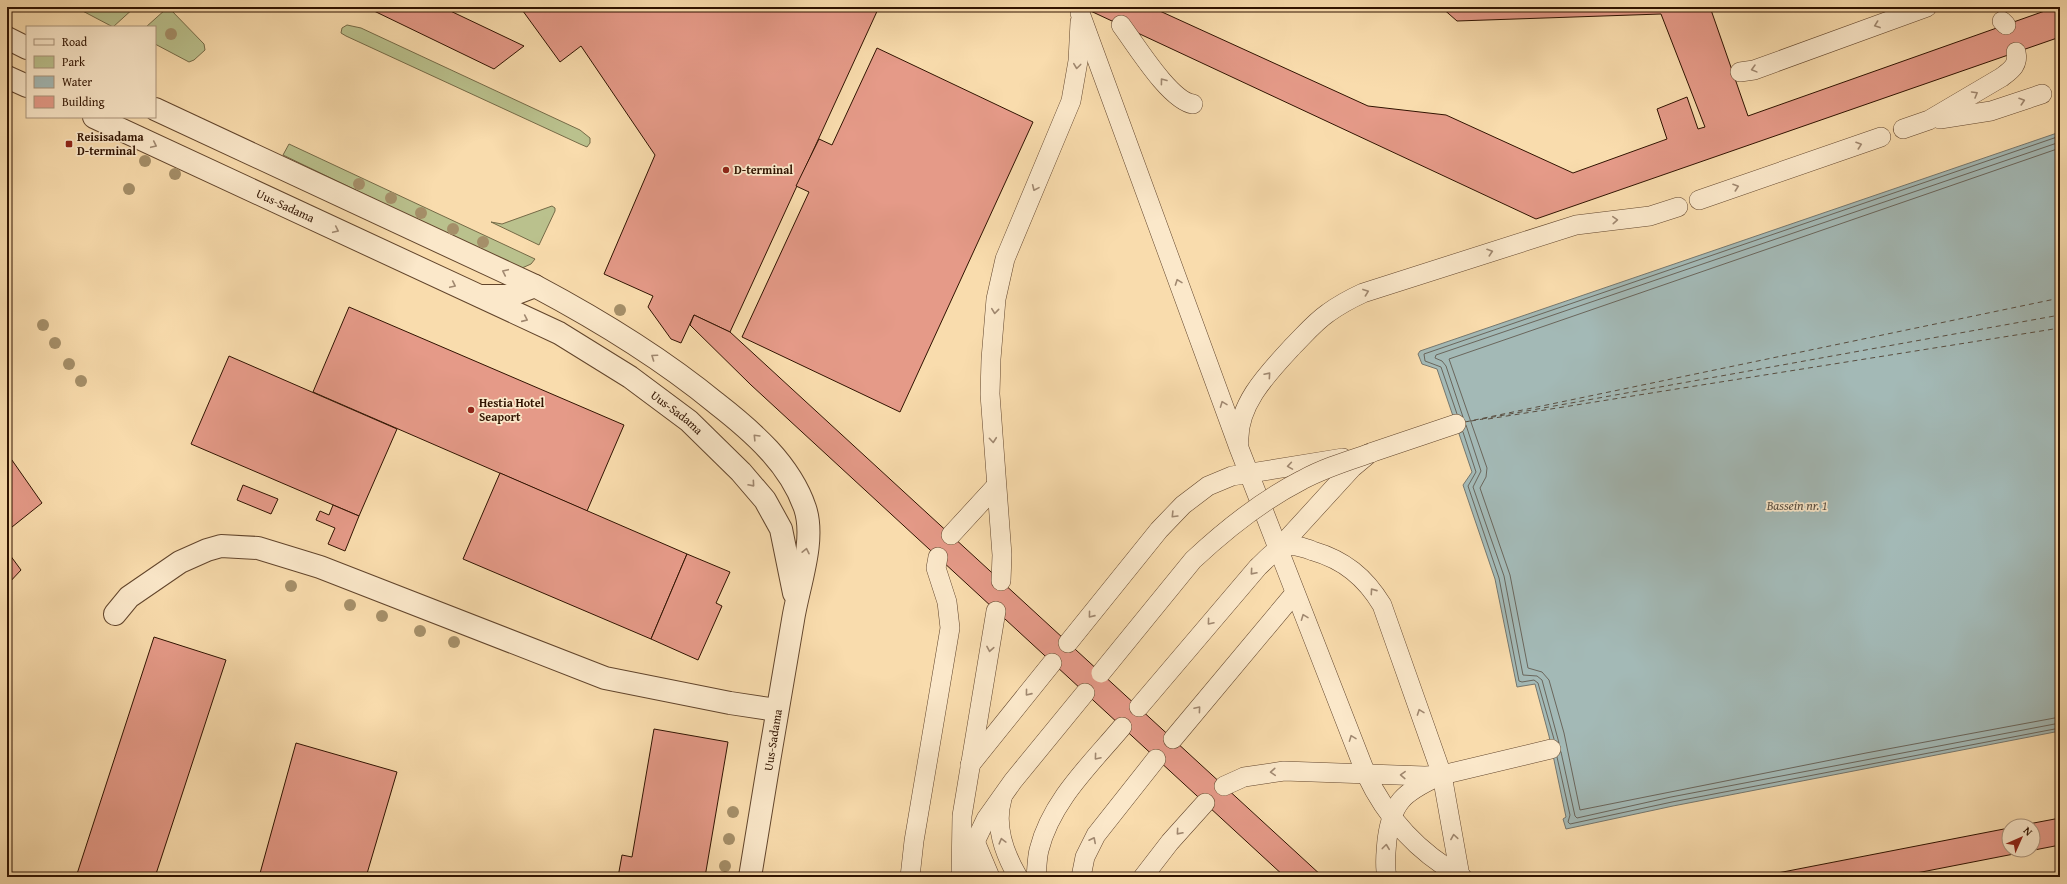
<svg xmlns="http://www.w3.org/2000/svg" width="2067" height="884" viewBox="0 0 2067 884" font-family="'Gentium Book Plus',serif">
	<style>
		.green { fill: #bac18d; stroke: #756a47 }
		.water { fill: #a3b9b6; stroke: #75776e }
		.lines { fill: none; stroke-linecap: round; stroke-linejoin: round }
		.shore { stroke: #6a665c; stroke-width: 1 }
		.ferry { stroke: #584d40; stroke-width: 1; stroke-dasharray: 5 4; stroke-linecap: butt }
		.building { fill: #e59a88; stroke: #301301 }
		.service-casing { stroke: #62452c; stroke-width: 20 }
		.minor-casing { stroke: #62452c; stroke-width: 24 }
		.tertiary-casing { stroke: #62452c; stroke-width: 24 }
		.service { stroke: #fbe8ca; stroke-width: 19 }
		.minor { stroke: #fbe8ca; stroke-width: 22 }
		.tertiary { stroke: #fbe8ca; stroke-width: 22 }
		.service-bridge-casing { stroke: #62452c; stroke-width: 20; stroke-linecap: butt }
		.service-bridge { stroke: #fbe8ca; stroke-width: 19 }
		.tree { fill: #a58f69 }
		.oneway { stroke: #a08870 }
		.poi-dot { fill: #8f2418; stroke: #fbe8ca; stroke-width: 1.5 }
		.labels { text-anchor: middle; stroke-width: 3.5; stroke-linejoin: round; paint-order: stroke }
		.poi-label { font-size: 12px; font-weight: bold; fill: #301301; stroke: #fbe8ca; text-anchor: start }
		.street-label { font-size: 12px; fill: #301301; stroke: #fbe8ca }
		.water-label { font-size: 13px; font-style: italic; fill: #584d40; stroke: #fbe8ca }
	</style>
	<rect width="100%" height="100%" fill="#f9dcad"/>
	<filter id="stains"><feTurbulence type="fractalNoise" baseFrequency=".005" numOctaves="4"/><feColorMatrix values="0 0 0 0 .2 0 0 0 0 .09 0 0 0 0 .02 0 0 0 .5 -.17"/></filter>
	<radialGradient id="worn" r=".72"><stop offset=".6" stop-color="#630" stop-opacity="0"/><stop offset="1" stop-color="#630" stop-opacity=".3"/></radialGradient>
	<!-- green -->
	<g class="green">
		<polygon points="75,7 135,7 113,27"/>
		<polygon points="166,9 170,9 204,44 205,50 194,60 189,62 155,44 155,27 146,27"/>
		<polygon points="347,25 361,28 580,130 590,138 590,143 587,147 580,144 346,36 341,33 342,28"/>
		<polygon points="289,144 535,259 531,264 522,268 509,264 283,155"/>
		<polygon points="552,206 555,208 555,211 539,245 491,222 502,224"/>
	</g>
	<!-- water -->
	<polygon class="water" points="2060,132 2060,731 1673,806 1566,829 1563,819 1566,817 1549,736 1535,684 1517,687 1495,579 1463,485 1472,472 1437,369 1422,364 1418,354 1420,351"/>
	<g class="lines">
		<!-- shore -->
		<g class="shore">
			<polyline points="2060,148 1449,359 1487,468 1486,477 1480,488 1510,575 1528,668 1542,672 1549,680 1564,733 1580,810 1866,753 2060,717"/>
			<polyline points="1457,414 1441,367 1425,361 1424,354 2060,136"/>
			<polyline points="1463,417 1446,366 1442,361 1435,358 1436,355 2060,142"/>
			<polyline points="1466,425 1481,471 1473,487 1504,576 1523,675 1537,676 1542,680 1559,743"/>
			<polyline points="1463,432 1476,472 1468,486 1499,578 1519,681 1522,682 1534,680 1538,683 1554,739"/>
			<polyline points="1561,752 1575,816 1577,818 1671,797 2060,723"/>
			<polyline points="1557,757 1570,815 1568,822 1570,824 1672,802 2060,728"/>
		</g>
		<!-- ferry -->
		<g class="ferry">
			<polyline points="1482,419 2060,315"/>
			<polyline points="1488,419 2060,328"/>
			<polyline points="1471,421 1483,419"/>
			<polyline points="1465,422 2060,298"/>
		</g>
	</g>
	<!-- building -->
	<g class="building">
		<polygon points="374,7 442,7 524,46 494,69 372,10"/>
		<polygon points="520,7 879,7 730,332 694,315 681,343 671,339 648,307 653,296 604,274 655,155 581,46 560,62"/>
		<polygon points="1082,7 1151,7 1368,106 1446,115 1573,173 1667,139 1657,109 1687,97 1698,129 1705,127 1661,14 1457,21 1441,7 1710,7 1748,116 2056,7 2060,7 2060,37 1536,219"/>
		<polygon points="877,48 1033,122 900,412 742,337 809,192 796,186 819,139 832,145"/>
		<polygon points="349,307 624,425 587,511 313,392"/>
		<polygon points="694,315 730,332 1323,877 1285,877 751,385 690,325"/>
		<polygon points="229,356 397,429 359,516 191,444"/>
		<polygon points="7,453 42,503 7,531"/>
		<polygon points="500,473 687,554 651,639 463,559"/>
		<polygon points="243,485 278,499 271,514 237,500"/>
		<polygon points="333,505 359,516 345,551 328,544 335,528 316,520 320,511 329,515"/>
		<polygon points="7,551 21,570 7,585"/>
		<polygon points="687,554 730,572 716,603 722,606 698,660 651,639"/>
		<polygon points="154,637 226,660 155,877 76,877"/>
		<polygon points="654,729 728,742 705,877 618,877 622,855 632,857"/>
		<polygon points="296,743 397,772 366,877 259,877"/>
		<polygon points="2060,818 2060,845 1896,877 1757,877 2009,828 2009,850 2033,850 2033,826 2018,826"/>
	</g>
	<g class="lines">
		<defs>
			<g id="service">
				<path d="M1080,13L1239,448L1366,774C1387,819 1419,853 1462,877"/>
				<polyline points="2002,21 2006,25"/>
				<path d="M1121,25C1136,45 1170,101 1193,104"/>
				<polyline points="1740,72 1754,70 1927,7"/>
				<polyline points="1940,119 1991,111 2042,94"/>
				<path d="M1903,129L1929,120L2002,77C2011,70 2019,65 2016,52"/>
				<polyline points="1699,200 1881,137"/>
				<path d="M1239,444C1236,405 1269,372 1294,345C1305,334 1315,322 1328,313C1339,305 1350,299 1363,293L1576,225L1650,216L1678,207"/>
				<polyline points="951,535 996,486"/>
				<polyline points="1278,549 1352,468 1370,453 1456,424"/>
				<polyline points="1001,581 1002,555 990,394 991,359 996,299 1005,259 1071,101 1078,61 1080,22"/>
				<polyline points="1068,643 1159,530 1183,505 1208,486 1232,476 1343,458"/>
				<path d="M1139,707L1258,567C1267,559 1276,547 1289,546C1297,545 1305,548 1313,551C1344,560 1365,577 1382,605L1442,775L1460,876"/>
				<polyline points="1173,739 1295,593"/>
				<polyline points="970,765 1052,663"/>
				<polyline points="1224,786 1244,777 1284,771 1425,776 1442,775 1551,749"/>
				<path d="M1002,799C994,826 1004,853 1018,877"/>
				<polyline points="974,839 990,877"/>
				<polyline points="968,872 975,842 986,819 1013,781 1085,693"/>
				<polyline points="910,877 914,841 950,628 947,602 936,568 938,557"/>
				<polyline points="961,877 962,816 996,611"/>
				<path d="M1036,877C1037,868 1037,858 1039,850C1051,801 1091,764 1122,727"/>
				<polyline points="1081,877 1085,857 1096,835 1156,759"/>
				<polyline points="1143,877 1170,842 1205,803"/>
				<path d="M1387,877C1384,865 1386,853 1387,840C1392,802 1403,793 1437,777"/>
			</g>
			<polyline id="minor" points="115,614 129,597 180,562 207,550 221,546 258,548 320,567 605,678 730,703 777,710"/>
			<g id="tertiary">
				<polyline points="7,38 27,48"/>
				<polyline points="7,77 27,86"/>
				<path d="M155,109L535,286C599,320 660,357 716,403C752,431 790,464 805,508C816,541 798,587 793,620C778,706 764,791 750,877"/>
				<path id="s1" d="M94,117L559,333L630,377L689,421L741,472L765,500L781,529L794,593"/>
				<polyline points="481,296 509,296 535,286"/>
			</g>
		</defs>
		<!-- service casing -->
		<use href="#service" class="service-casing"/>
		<!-- minor casing -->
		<use href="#minor" class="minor-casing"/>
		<!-- tertiary casing -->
		<use href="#tertiary" class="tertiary-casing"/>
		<!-- service -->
		<use href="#service" class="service"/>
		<!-- minor -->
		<use href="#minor" class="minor"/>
		<!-- tertiary -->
		<use href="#tertiary" class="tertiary"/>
		<defs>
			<path id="service-bridge" d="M1101,673L1193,560C1225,530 1263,500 1302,480C1324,468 1347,461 1371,453"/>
		</defs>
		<!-- service-bridge casing -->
		<use href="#service-bridge" class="service-bridge-casing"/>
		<!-- service-bridge -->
		<use href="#service-bridge" class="service-bridge"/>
	</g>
	<!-- trees -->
	<g class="tree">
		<circle cx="171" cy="34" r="6"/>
		<circle cx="145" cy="161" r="6"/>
		<circle cx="175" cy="174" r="6"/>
		<circle cx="359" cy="184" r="6"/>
		<circle cx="129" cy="189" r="6"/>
		<circle cx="391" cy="198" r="6"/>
		<circle cx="421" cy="213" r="6"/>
		<circle cx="453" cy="229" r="6"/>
		<circle cx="483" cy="242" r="6"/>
		<circle cx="620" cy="310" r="6"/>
		<circle cx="43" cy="325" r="6"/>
		<circle cx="55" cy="343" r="6"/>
		<circle cx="69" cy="364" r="6"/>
		<circle cx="81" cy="381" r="6"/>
		<circle cx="291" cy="586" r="6"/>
		<circle cx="350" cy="605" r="6"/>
		<circle cx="382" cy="616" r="6"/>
		<circle cx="420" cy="631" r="6"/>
		<circle cx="454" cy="642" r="6"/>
		<circle cx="733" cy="812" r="6"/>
		<circle cx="729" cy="839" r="6"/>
		<circle cx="725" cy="866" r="6"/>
	</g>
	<!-- one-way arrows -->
	<defs><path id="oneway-chevron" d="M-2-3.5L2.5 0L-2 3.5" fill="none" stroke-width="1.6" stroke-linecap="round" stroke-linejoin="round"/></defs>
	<g class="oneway">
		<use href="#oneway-chevron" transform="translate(1877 25) rotate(160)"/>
		<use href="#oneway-chevron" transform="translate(1077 66) rotate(97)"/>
		<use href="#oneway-chevron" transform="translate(1754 69) rotate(165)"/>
		<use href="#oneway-chevron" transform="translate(1163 81) rotate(-127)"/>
		<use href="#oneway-chevron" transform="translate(1975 94) rotate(-30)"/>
		<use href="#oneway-chevron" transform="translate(2022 101) rotate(-18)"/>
		<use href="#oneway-chevron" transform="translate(154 145) rotate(25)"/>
		<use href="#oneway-chevron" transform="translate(1859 145) rotate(-19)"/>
		<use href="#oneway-chevron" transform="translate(1736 187) rotate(-19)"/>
		<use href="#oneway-chevron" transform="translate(1035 188) rotate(114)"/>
		<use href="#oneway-chevron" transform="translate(1615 220) rotate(-4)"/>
		<use href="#oneway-chevron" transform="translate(336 230) rotate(25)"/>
		<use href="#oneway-chevron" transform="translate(1490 252) rotate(-18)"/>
		<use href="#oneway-chevron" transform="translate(505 272) rotate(-155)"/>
		<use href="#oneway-chevron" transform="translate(1178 282) rotate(-110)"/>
		<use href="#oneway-chevron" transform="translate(453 285) rotate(25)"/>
		<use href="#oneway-chevron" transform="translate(1366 292) rotate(-20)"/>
		<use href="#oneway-chevron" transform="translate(995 311) rotate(96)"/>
		<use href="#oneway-chevron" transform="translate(525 319) rotate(24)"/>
		<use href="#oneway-chevron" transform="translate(654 357) rotate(-145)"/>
		<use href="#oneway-chevron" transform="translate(1268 375) rotate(-49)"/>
		<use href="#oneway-chevron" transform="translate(1223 404) rotate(-111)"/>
		<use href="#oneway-chevron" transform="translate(756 437) rotate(-134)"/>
		<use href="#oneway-chevron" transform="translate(993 440) rotate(85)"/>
		<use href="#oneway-chevron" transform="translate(1290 466) rotate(171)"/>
		<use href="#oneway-chevron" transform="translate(752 484) rotate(49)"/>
		<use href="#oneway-chevron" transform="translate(1174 515) rotate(134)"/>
		<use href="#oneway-chevron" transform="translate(806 551) rotate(-78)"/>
		<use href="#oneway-chevron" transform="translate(1253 572) rotate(131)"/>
		<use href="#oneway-chevron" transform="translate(1373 591) rotate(-125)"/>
		<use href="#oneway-chevron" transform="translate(1091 615) rotate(129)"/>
		<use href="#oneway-chevron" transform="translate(1304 617) rotate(-111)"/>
		<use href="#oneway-chevron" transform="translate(1210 622) rotate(130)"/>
		<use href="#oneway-chevron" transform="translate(990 649) rotate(100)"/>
		<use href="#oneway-chevron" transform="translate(1028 693) rotate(129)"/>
		<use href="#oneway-chevron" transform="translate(1198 709) rotate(-50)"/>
		<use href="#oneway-chevron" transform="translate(1420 712) rotate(-110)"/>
		<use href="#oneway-chevron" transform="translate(1352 738) rotate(-111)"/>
		<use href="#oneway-chevron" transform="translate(1097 757) rotate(130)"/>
		<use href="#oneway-chevron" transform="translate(1273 772) rotate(176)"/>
		<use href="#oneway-chevron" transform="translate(1403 775) rotate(-178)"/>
		<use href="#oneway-chevron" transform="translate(1179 832) rotate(131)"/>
		<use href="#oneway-chevron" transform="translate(1454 837) rotate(-99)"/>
		<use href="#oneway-chevron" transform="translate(1093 840) rotate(-63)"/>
		<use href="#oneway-chevron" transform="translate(1002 841) rotate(-105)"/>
		<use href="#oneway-chevron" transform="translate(1386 847) rotate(-83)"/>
	</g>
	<!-- markers -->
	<g class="poi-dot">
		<rect x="65" y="140" width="8" height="8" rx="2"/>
		<circle cx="726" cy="170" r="4"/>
		<circle cx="471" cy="410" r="4"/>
	</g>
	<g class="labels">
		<!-- poi labels -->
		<g class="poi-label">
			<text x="77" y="141">Reisisadama<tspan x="77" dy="14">D-terminal</tspan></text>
			<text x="734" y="174">D-terminal</text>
			<text x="479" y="407">Hestia Hotel<tspan x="479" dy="14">Seaport</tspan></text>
		</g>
		<!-- street labels -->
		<g class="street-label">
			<text dy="4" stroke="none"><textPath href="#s1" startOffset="211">Uus-Sadama</textPath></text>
			<text dy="4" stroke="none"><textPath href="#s1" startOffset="655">Uus-Sadama</textPath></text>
			<text transform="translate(773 740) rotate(-81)" y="4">Uus-Sadama</text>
		</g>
		<!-- water labels -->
		<g class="water-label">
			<text x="1797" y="510">Bassein nr. 1</text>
		</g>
	</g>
	<!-- margin -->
	<rect width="2067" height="884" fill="none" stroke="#f9dcad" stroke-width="24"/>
	<rect x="8" y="8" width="2051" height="868" fill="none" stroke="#301301" stroke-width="2"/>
	<rect x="12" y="12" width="2043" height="860" fill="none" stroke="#301301"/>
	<!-- legend -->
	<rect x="26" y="26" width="130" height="92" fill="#fbe8ca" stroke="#aa937a"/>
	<rect x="34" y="39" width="20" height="6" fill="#fbe8ca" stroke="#aa937a"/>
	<text x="62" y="46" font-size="12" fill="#301301">Road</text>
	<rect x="34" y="56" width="20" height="12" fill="#bac18d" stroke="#aa937a"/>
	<text x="62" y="66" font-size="12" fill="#301301">Park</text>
	<rect x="34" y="76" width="20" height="12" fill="#a3b9b6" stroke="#aa937a"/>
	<text x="62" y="86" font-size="12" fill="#301301">Water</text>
	<rect x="34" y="96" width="20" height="12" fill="#e59a88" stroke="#aa937a"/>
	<text x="62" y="106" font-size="12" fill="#301301">Building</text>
	<!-- north arrow -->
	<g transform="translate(2021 838) rotate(45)"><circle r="19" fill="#fbe8ca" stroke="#aa937a"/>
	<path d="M0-3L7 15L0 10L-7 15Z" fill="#8f2418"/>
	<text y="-6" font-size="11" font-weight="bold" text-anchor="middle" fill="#301301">N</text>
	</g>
	<rect width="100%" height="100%" filter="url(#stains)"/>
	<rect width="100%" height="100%" fill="url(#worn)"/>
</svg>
